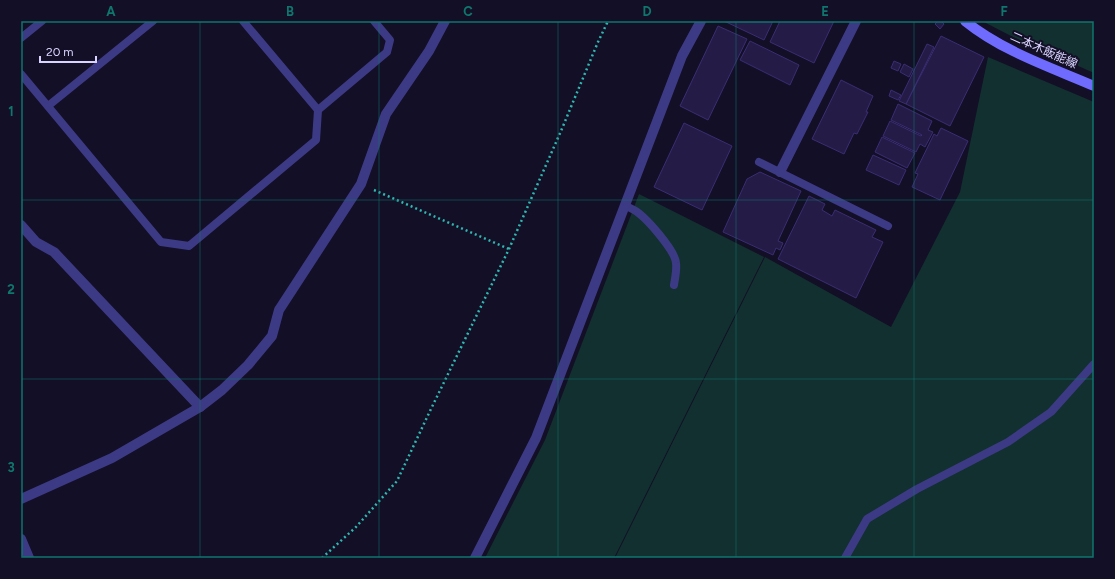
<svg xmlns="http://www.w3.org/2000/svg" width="1115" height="579" viewBox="0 0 1115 579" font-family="Figtree,'Noto Sans JP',sans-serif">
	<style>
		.green { fill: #12302f }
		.building { fill: #241b47; stroke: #3b2d73 }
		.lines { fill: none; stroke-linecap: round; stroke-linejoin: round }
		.path { stroke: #2fb8b0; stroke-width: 2.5; stroke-dasharray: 2 3; stroke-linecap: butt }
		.service { stroke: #3d3a85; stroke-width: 8 }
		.minor { stroke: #3d3a85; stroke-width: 10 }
		.secondary { stroke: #6f6bff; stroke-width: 10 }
		.grid { fill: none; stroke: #0f766e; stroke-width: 1; stroke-opacity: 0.55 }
		.labels { text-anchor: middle; stroke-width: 4; stroke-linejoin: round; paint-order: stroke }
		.street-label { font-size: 12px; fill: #d9d4ff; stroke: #130f26 }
		.neatline { fill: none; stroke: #0f766e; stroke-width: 1.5 }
		.grid-label { font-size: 13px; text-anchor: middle; font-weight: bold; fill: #0f766e }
	</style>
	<rect width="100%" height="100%" fill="#130f26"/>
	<!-- green -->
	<g class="green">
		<polygon points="982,21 1094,21 1094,73 1013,37"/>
		<polygon points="988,57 1094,102 1094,558 615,558 765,257 891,327 960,192"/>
		<polygon points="639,194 764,257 614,558 485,558 545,440"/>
	</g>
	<!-- building -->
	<g class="building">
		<polygon points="724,21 773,21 764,40"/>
		<polygon points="780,21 834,21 814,63 770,42"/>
		<polygon points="938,21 941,21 944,24 940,29 935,24"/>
		<polygon points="718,26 747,39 708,120 680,106"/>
		<polygon points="941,36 984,57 950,126 906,104"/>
		<polygon points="750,41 799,65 790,85 740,60"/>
		<polygon points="927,44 934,47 906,104 899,101"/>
		<polygon points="894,61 901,64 898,71 891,68"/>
		<polygon points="904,64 913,69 909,77 900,72"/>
		<polygon points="841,80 873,96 866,112 868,112 857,134 854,133 844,154 812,139"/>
		<polygon points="891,90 901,95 898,100 889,96"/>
		<polygon points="898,104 932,121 928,130 933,132 925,147 920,144 916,152 883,136 890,121 921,136 922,135 891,120"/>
		<polygon points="684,123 732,146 702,210 654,187"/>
		<polygon points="941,128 968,141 940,200 912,187 918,174 915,173 934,134 937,136"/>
		<polygon points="882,137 915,153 907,168 875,152"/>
		<polygon points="873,155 906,170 899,185 866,170"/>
		<polygon points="760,172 801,191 778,241 783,243 780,250 776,248 773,255 723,232 747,179"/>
		<polygon points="809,196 825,204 822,210 832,216 835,210 876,230 872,237 883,242 856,298 778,259"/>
	</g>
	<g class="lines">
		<!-- path -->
		<g class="path">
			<polyline points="374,190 509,249"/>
			<polyline points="322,558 356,527 397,481 430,411 509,249 561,131 598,42 608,21"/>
		</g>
		<!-- service -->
		<g class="service">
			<polyline points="243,21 318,110"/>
			<polyline points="21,38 42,21"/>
			<polyline points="21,74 161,242 189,246 316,140 318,110 387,52 390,40 374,21"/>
			<polyline points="48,106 153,21"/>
			<polyline points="759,162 888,226"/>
			<path d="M625,206C628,207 631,208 634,210C645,216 675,250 676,263C677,270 675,278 674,285"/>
			<polyline points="845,558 867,519 917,489 1008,442 1051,412 1094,364"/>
		</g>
		<!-- minor -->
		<g class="minor">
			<polyline points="780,172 856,21"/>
			<polyline points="21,225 36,242 54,252 200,407"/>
			<polyline points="21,499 112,458 200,407 222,390 248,365 272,336 279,310 361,184 386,114 429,51 445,21"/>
			<polyline points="21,539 29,558"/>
			<polyline points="475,558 536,438 682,56 701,21"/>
		</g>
		<!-- secondary -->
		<path class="secondary" d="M965,21C1002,51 1050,67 1094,86"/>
	</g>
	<!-- grid -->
	<path class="grid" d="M200,21V558M379,21V558M558,21V558M736,21V558M914,21V558M21,200H1094M21,379H1094"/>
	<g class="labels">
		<!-- street labels -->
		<g class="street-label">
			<text transform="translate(1044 50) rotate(24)" y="4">二本木飯能線</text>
		</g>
	</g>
	<!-- border -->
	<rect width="1115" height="579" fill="none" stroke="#130f26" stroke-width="44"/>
	<!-- scale -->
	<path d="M40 56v6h56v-6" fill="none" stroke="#d9d4ff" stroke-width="2"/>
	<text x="46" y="56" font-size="12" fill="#d9d4ff" stroke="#130f26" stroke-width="3" paint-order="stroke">20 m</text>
	<rect x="22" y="22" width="1071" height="535" class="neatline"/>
	<g class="grid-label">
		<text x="111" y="16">A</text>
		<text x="290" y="16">B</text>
		<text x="468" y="16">C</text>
		<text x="647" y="16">D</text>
		<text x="825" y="16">E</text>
		<text x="1004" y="16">F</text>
		<text x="11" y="116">1</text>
		<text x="11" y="294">2</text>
		<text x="11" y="472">3</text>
	</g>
</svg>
